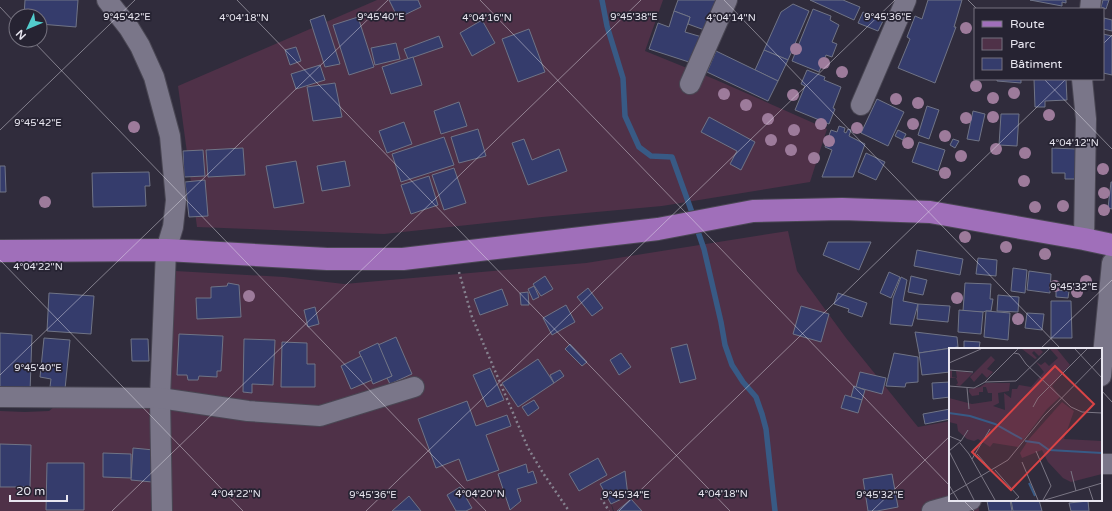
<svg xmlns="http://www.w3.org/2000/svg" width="1112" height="511" viewBox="0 0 1112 511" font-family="'Varela Round',sans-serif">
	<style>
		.green { fill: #4f3148 }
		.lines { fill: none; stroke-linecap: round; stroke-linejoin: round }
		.stream { stroke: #385a85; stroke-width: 5.5 }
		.building { fill: #353c6c; stroke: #707486 }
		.minor-casing { stroke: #4a4754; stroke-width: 22 }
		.major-casing { stroke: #4a4754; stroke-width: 24 }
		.path { stroke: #85828f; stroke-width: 2.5; stroke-dasharray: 2 3; stroke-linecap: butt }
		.minor { stroke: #7a7689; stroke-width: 20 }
		.major { stroke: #a06fba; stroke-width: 22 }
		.tree { fill: #9d7b9b }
		.ticks { fill: none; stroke: #e8e6f0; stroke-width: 1; stroke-opacity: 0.45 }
		.inset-river { fill: none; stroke: #385a85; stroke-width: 2 }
		.inset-road { fill: none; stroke: #7a7684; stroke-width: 1 }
		.view { fill: #d94446; fill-opacity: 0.15; stroke: #d94446; stroke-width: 2 }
		.inset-edge { fill: none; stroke: #e8e6f0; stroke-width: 2 }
		.ticks-label { font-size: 10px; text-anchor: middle; fill: #e8e6f0; stroke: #262332; stroke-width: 3.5; stroke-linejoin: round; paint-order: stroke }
	</style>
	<rect width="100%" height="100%" fill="#302c3c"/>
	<!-- green -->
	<g class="green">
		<polygon points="377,0 663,0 645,51 714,79 827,129 810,182 662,206 542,217 384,234 197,227 178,86"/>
		<polygon points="788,231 797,271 846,338 918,427 950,421 950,500 978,500 979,511 614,511 609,497 613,511 0,511 0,411 25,412 49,411 60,402 152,401 175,271 284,277 344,284 586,263"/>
	</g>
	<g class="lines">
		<!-- stream -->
		<g class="stream">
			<polyline points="602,0 607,26 623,78 625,116 639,147 651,156 672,157 694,218"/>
			<polyline points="696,226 704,249 721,322 725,345 732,365 743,382 756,397 762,414 766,429 775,511"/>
		</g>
	</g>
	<!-- building -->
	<g class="building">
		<polygon points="25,0 78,0 76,27 40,24 40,16 24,16"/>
		<polygon points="389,0 418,0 421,7 398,18"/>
		<polygon points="678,0 721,0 710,32 688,24 690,17 674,11"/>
		<polygon points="810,0 843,0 860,7 854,20"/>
		<polygon points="928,0 962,0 954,27 956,27 935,83 898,68 910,39 907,37 915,16 922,19"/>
		<polygon points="1030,0 1066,0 1066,3 1062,2 1062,6"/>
		<polygon points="1103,0 1109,0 1106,9 1101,7"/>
		<polygon points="793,4 809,11 788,60 764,50 781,12"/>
		<polygon points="813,9 831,16 830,20 839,25 832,42 837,44 832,57 826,55 819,72 792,61"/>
		<polygon points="674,11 690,17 685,32 702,37 695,64 649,49 658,23 669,27"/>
		<polygon points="863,12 883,21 878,31 858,23"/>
		<polygon points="324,15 340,64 325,67 310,20"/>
		<polygon points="358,17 374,67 349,75 333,25"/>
		<polygon points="1104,18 1112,20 1112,31 1103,29"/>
		<polygon points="482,20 495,43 472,56 460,33"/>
		<polygon points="529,29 545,72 518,82 502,39"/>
		<polygon points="1103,34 1112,36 1112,75 1103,73"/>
		<polygon points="439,36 443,47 408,59 404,49"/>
		<polygon points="396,43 400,59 375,65 371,48"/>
		<polygon points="296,47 301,61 290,65 285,50"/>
		<polygon points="764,50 788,60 778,81 755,70"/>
		<polygon points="716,51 778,81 768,101 707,72"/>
		<polygon points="413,57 422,85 391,94 382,67"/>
		<polygon points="320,65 325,80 296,89 291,74"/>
		<polygon points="807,70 825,77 824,80 841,87 833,108 835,109 829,124 795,110 805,86 801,84"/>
		<polygon points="997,79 1021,79 1021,83 997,81"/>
		<polygon points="1034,79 1066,79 1067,100 1045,101 1045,107 1035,107"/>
		<polygon points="335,83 342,117 313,121 307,87"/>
		<polygon points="877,99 904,112 888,146 861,133"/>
		<polygon points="459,102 467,126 441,134 434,111"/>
		<polygon points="927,106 939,110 929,139 918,135"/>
		<polygon points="973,111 985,114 979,141 967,139"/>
		<polygon points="1001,114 1019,114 1017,146 999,145"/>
		<polygon points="709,117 755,142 741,170 730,164 737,151 701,132"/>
		<polygon points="404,122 412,144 387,153 379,131"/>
		<polygon points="839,126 845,128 844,132 846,133 848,129 851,130 849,136 865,144 853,177 822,177 832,150 825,147 831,130 837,132"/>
		<polygon points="478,129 486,156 459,163 451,137"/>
		<polygon points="898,130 906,134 903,140 895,136"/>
		<polygon points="444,137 454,165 401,182 392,154"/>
		<polygon points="524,139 532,160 559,149 567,171 528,185 512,143"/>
		<polygon points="953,139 959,141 955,148 950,145"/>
		<polygon points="919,142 945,150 938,171 912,162"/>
		<polygon points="243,148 245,175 208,177 206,150"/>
		<polygon points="1052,148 1076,149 1076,179 1065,179 1065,173 1052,173"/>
		<polygon points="203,150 205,176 184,177 183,151"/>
		<polygon points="866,153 885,162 876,180 858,172"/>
		<polygon points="296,161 304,203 274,208 266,166"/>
		<polygon points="345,161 350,186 322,191 317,166"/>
		<polygon points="0,166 5,166 6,192 0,192"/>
		<polygon points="454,168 466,203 444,210 432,175"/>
		<polygon points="149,172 150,186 145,186 146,206 93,207 92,173"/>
		<polygon points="429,176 438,205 411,214 401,185"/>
		<polygon points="205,180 208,216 189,217 185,182"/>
		<polygon points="1111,182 1112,182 1112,209 1108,208"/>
		<polygon points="828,242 871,242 859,270 823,255"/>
		<polygon points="917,250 963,259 960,275 914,266"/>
		<polygon points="978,258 997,260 996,276 976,274"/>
		<polygon points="1013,268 1027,270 1025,293 1011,291"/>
		<polygon points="1029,271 1051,274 1050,293 1027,290"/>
		<polygon points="889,272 900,277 891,298 880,293"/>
		<polygon points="545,276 553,289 541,296 533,284"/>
		<polygon points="911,276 927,280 923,295 908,292"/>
		<polygon points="901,277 907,280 903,301 918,304 912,326 890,324 893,298"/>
		<polygon points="228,283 239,285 241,317 197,319 196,298 211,298 211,287 227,286"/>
		<polygon points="965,283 991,284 990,299 993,299 991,311 986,311 983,312 963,311"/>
		<polygon points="534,286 539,297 533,300 528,289"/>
		<polygon points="588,288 603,308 592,316 577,297"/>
		<polygon points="502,289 508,305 480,315 474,299"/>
		<polygon points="1056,290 1069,291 1068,298 1056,297"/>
		<polygon points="528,292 529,305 521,305 520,293"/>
		<polygon points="49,293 94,296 91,334 47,331"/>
		<polygon points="838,293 867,303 862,317 848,312 849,309 834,304"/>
		<polygon points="998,295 1019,297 1018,312 997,311"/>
		<polygon points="1051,301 1071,301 1072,338 1051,338"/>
		<polygon points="918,304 950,306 948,322 917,319"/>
		<polygon points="566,305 575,322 552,335 543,318"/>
		<polygon points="801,306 829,314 821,342 793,334"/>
		<polygon points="315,307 319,324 308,327 304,310"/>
		<polygon points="959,310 983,312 981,334 958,332"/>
		<polygon points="986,311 1010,313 1008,340 984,337"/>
		<polygon points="1027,313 1044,314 1042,330 1025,328"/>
		<polygon points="915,332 957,337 958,347 919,353"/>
		<polygon points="0,333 32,335 30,392 0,390"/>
		<polygon points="179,334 223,336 221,371 217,371 217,377 199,376 198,380 188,380 187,375 177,375"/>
		<polygon points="396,337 412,374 390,384 387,378 392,376 378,345"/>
		<polygon points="44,338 70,340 65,389 50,387 51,379 40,377"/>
		<polygon points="131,339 148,339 149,361 132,361"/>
		<polygon points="244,339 275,340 273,385 252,384 252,393 243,392"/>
		<polygon points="964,341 980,342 979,349 964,349"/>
		<polygon points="282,342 307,343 307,364 315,364 315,387 281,387"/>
		<polygon points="378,343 392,376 373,384 359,352"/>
		<polygon points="570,344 587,362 582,366 565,349"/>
		<polygon points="687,344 696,379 680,383 671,348"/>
		<polygon points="958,347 959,349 950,349 950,372 922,375 919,353"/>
		<polygon points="621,353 631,367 619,375 610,360"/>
		<polygon points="894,353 918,357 918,382 906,383 905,387 886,386"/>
		<polygon points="361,356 372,380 351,389 341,366"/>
		<polygon points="538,359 554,383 518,407 502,383"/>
		<polygon points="490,368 504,400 487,407 473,375"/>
		<polygon points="560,370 564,376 554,383 550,375"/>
		<polygon points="860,372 886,378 882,394 856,387"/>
		<polygon points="950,382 950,397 933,399 932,383"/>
		<polygon points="854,386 865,390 862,400 851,397"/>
		<polygon points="845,395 862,400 858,413 841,408"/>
		<polygon points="534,400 539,408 528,416 522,407"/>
		<polygon points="467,401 476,426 507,415 511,426 486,435 499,470 467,481 459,459 436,468 418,419"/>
		<polygon points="950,409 950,419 925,424 923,414"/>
		<polygon points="0,444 31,445 30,487 0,487"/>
		<polygon points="133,448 154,450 152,482 131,480"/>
		<polygon points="103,453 131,454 131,478 103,477"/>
		<polygon points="598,458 607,475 579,491 569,474"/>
		<polygon points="47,463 84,463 84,510 46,510"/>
		<polygon points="526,464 528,473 533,471 537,483 517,489 521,501 510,510 498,474"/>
		<polygon points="625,471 628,496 611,504 600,484"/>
		<polygon points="892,474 898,507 877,511 868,511 863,479"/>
		<polygon points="460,487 472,508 466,511 456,511 447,495"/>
		<polygon points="409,496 421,511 392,511"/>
		<polygon points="631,499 642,511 617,511"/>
		<polygon points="994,500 1010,500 1012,511 989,511 987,501"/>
		<polygon points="1011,500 1039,500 1042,511 1013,511"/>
		<polygon points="1088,501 1089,511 1071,511 1069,503"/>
	</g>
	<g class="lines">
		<defs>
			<g id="minor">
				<polyline points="107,0 129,28 140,46 154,77 170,136 176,200 173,227 166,250 160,398 162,511"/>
				<polyline points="1090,9 1091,0"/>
				<polyline points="1082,79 1086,119 1084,239"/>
				<polyline points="690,84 727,0"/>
				<polyline points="861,105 906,0"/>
				<polyline points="1101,376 1112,263"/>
				<polyline points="0,397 160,398 248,411 320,416 414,387"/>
				<polyline points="1101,464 1112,464"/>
				<polyline points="932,511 971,500"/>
			</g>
			<polyline id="major" points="0,251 166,250 327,259 403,259 658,229 753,211 842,209 930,212 1084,239 1112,245"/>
		</defs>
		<!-- minor casing -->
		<use href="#minor" class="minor-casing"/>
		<!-- major casing -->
		<use href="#major" class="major-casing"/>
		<!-- path -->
		<g class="path">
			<polyline points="459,272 472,317 528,448 543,473 569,511"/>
			<polyline points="601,498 609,511"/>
		</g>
		<!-- minor -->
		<use href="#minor" class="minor"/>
		<!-- major -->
		<use href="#major" class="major"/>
	</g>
	<!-- trees -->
	<g class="tree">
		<circle cx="966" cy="28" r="6"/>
		<circle cx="796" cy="49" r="6"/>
		<circle cx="824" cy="63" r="6"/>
		<circle cx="842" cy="72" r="6"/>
		<circle cx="976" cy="86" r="6"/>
		<circle cx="1014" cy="93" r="6"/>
		<circle cx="724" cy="94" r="6"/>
		<circle cx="793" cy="95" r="6"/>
		<circle cx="993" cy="98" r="6"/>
		<circle cx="896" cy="99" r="6"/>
		<circle cx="918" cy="103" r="6"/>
		<circle cx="746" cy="105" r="6"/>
		<circle cx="1049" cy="115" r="6"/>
		<circle cx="993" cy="117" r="6"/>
		<circle cx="966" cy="118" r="6"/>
		<circle cx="768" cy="119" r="6"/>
		<circle cx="821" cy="124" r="6"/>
		<circle cx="913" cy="124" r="6"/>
		<circle cx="134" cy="127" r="6"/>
		<circle cx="857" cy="128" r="6"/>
		<circle cx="794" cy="130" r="6"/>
		<circle cx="945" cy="136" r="6"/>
		<circle cx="771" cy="140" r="6"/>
		<circle cx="829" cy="141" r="6"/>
		<circle cx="908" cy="143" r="6"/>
		<circle cx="996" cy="149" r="6"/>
		<circle cx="791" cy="150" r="6"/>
		<circle cx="1025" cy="153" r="6"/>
		<circle cx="961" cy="156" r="6"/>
		<circle cx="814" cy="158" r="6"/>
		<circle cx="1103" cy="169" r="6"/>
		<circle cx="945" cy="173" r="6"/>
		<circle cx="1024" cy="181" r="6"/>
		<circle cx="1104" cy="193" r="6"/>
		<circle cx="45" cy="202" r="6"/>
		<circle cx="1063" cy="206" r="6"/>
		<circle cx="1035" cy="207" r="6"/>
		<circle cx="1104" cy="210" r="6"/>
		<circle cx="965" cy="237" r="6"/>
		<circle cx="1006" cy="247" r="6"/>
		<circle cx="1045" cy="254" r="6"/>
		<circle cx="1086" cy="281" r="6"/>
		<circle cx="1055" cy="286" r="6"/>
		<circle cx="1077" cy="292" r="6"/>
		<circle cx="249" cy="296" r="6"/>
		<circle cx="957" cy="298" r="6"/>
		<circle cx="1018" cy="319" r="6"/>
	</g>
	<!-- ticks -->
	<path class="ticks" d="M237,0L730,511M480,0L950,486M724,0L1061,349M968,0L977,9M0,7L16,24M32,40L486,511M1103,44L1112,35M1044,79L1112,149M0,130L135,0M0,260L243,511M1040,349L1112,280M0,375L388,0M1101,390L1112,402M963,500L974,511M112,511L641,0M366,511L895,0M619,511L1066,79M872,511L950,436"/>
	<!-- overview -->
	<g transform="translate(949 348)">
		<rect width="153" height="153" fill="#302c3c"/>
		<path d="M73,1H91L94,4L90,8L85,3L83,5L88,10L86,11ZM101,1H108L121,17L103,38L111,49L98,61L69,99L44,95L41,99L29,91L25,93L18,91L9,83L8,76L0,74V50L23,56L43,53V45H39L37,39H34V44H30V47L23,48L20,44V41L31,39L37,35H61L60,43L49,45L50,55L44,58L56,62L55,45L62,50L63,41H68L70,37L82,39L95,24L87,14L92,17L96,14L100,18L109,10ZM42,8L46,12L38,21L44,24L38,30L33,25L25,34L21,29ZM0,23H3V29L8,30L7,23L24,25L11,38L7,37L9,35L7,30H0ZM113,54L125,63L115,91L153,93V126L122,134L114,130L99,114L93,102L73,110L71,105L80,91Z" fill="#4f3148"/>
		<path class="inset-river" d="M0,65L21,68L46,76L73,91M76,93L90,95L100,102L153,105M80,135L86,148"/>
		<path class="inset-road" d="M126,1L153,30M65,5L70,6L77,16L122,59L133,64L153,65M0,15L32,1M0,22L24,24M36,34L69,1M0,38L25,40L36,34L67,33L100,1M18,40L20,61M84,59L89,50L138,1M0,88L12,93M11,95L20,106L46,152M0,103L25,152M0,103L12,93L19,82M87,103L102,138L94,152M28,106L43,123M23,111L41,81M73,114L89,152M46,122L70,149L66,152M122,123L127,143M0,137L9,152M140,140L144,152M0,147L59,112L95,68L153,9M96,152L153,135"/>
		<path class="view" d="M106,18L145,56L62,142L23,104Z"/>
		<rect width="153" height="153" class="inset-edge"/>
	</g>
	<g class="ticks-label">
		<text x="127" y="20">9°45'42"E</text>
		<text x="381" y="20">9°45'40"E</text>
		<text x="634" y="20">9°45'38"E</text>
		<text x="888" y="20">9°45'36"E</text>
		<text x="244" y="21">4°04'18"N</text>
		<text x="487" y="21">4°04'16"N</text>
		<text x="731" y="21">4°04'14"N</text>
		<text x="38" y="126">9°45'42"E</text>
		<text x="1074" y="146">4°04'12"N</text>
		<text x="38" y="270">4°04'22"N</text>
		<text x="1074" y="290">9°45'32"E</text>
		<text x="38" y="371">9°45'40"E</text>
		<text x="236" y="497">4°04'22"N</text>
		<text x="480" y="497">4°04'20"N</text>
		<text x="723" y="497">4°04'18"N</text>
		<text x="373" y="498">9°45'36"E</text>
		<text x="626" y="498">9°45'34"E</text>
		<text x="880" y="498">9°45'32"E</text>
	</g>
	<!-- legend -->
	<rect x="974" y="8" width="130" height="72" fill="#262332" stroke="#74717e"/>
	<rect x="982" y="21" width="20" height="6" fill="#a06fba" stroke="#74717e"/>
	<text x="1010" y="28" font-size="12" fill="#e8e6f0">Route</text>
	<rect x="982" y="38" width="20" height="12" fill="#4f3148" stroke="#74717e"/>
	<text x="1010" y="48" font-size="12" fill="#e8e6f0">Parc</text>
	<rect x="982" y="58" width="20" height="12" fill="#353c6c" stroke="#74717e"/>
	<text x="1010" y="68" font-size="12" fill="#e8e6f0">Bâtiment</text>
	<!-- north arrow -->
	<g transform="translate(28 28) rotate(226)"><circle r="19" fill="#262332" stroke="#74717e"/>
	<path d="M0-3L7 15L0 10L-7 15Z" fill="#52cdcd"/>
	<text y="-6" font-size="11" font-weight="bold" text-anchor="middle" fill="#e8e6f0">N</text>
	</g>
	<!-- scale -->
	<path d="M10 495v6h57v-6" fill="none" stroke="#e8e6f0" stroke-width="2"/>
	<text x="16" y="495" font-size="12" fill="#e8e6f0" stroke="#262332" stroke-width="3" paint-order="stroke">20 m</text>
</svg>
